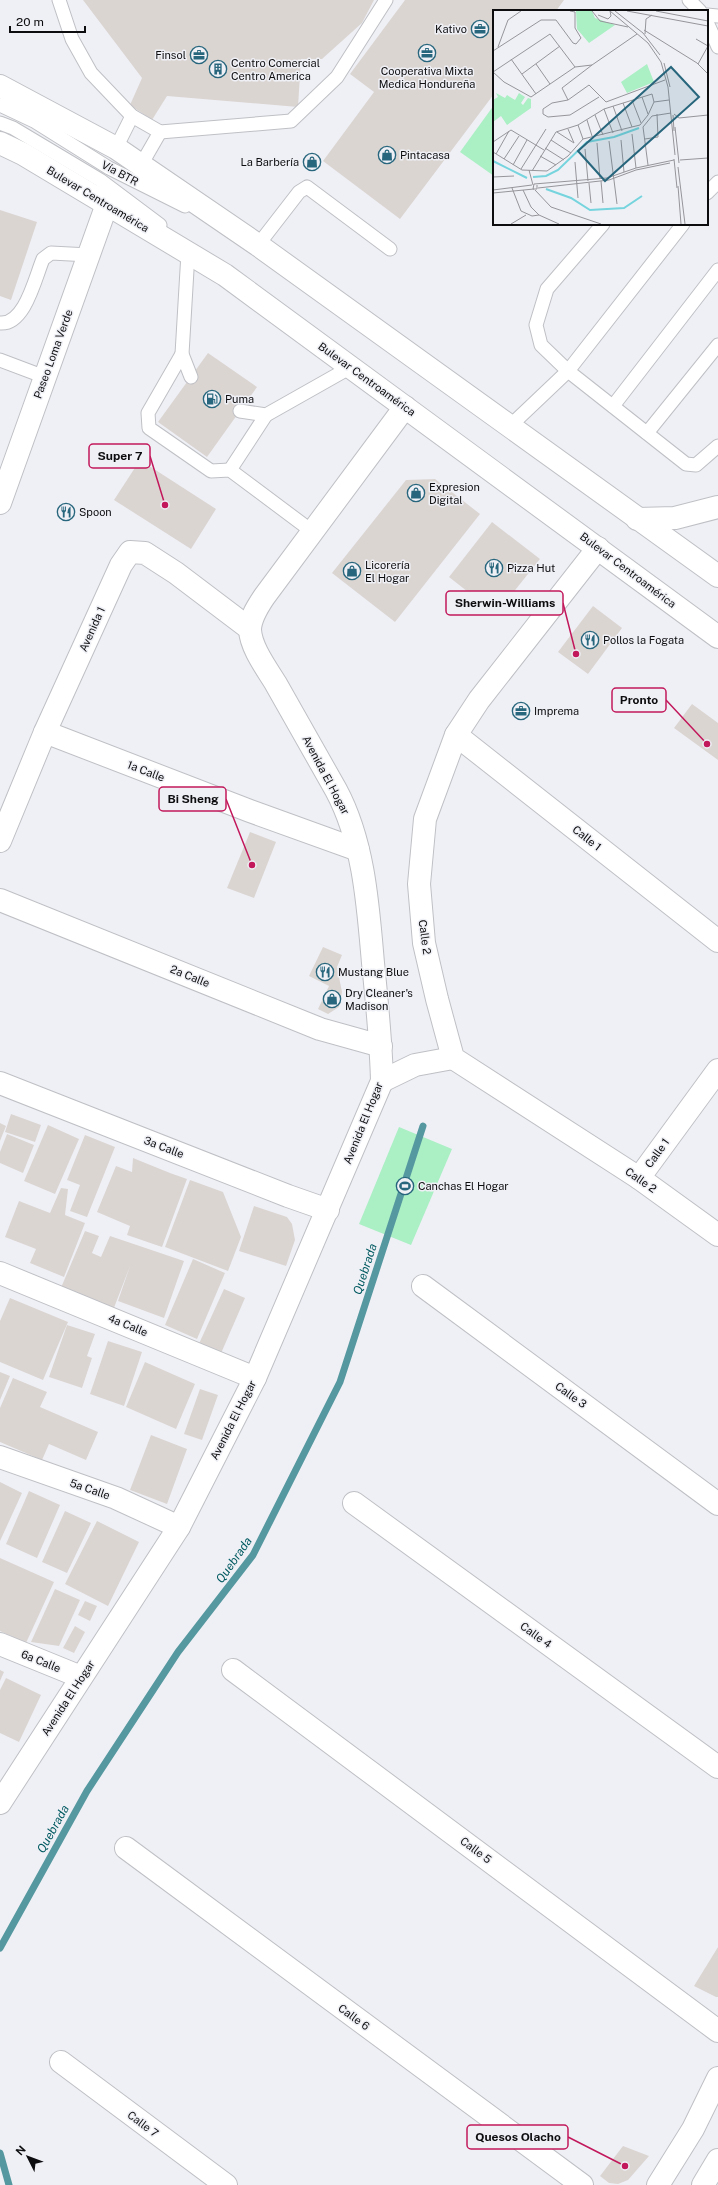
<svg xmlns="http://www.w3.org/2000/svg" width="718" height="2185" viewBox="0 0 718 2185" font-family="'Public Sans',sans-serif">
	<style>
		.green { fill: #abefc4 }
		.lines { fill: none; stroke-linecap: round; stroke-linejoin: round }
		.stream { stroke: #56989f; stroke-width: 7 }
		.building { fill: #dbd5d2 }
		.service-casing { stroke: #bfc0c5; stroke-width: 15 }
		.minor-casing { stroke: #bfc0c5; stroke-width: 24 }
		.tertiary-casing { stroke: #bfc0c5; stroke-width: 24 }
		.primary-casing { stroke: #bfc0c5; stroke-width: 24 }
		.service { stroke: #fff; stroke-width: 13 }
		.minor { stroke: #fff; stroke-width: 22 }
		.tertiary { stroke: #fff; stroke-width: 22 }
		.primary { stroke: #fff; stroke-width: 22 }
		.labels { text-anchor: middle; stroke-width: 3; stroke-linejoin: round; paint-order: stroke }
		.poi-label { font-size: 11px; fill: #0d0d0f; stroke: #eff0f6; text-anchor: start }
		.street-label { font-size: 11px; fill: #0d0d0f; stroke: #eff0f6 }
		.water-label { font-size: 12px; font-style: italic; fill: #005a60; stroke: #eff0f6 }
		.inset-river { fill: none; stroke: #75d4dd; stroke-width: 2 }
		.inset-road { fill: none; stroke: #95959a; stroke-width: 1 }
		.view { fill: #27667c; fill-opacity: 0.15; stroke: #27667c; stroke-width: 2 }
		.inset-edge { fill: none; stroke: #0d0d0f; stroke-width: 2 }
		.leader { fill: none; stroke: #c2185b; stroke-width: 1.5 }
		.callout-dot { fill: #c2185b; stroke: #eff0f6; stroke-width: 1.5 }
		.callout { fill: #eff0f6; stroke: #c2185b; stroke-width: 1.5 }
		.callout-label { font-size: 12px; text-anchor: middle; font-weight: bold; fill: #0d0d0f }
	</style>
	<rect width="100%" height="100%" fill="#eff0f6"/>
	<!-- green -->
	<g class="green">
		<polygon points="494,105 494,176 460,152"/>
		<polygon points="399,1127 452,1149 411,1245 359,1224"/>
	</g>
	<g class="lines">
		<!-- stream -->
		<g class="stream">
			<polyline points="0,1948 87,1791 178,1652 253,1555 340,1382 423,1126"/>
			<polyline points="0,2153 9,2185"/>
		</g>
	</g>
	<!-- building -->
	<g class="building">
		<polygon points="83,0 374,0 362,23 322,59 301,59 298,107 167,96 152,120 130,105 142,78"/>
		<polygon points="405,0 564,0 556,11 494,11 494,94 400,219 323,161 374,92 350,74"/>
		<polygon points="0,210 37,222 11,300 0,296"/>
		<polygon points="208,353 257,387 207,457 158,422"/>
		<polygon points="140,460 216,509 191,549 114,500"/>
		<polygon points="435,479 480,514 395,622 332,573 406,480"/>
		<polygon points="492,522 540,559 496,614 449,577"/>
		<polygon points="593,606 622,628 588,674 558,652"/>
		<polygon points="692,704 718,723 718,760 674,728"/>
		<polygon points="250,832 276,842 254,898 227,888"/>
		<polygon points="323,947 342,955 337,967 342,992 339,1007 328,1014 318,1009 329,986 309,976"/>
		<polygon points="11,1114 41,1125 35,1142 5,1132"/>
		<polygon points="0,1123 6,1126 0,1141"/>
		<polygon points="48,1125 79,1139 55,1194 24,1181"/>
		<polygon points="7,1134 34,1145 23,1173 0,1163 0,1152"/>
		<polygon points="85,1135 115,1147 87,1217 70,1211 80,1185 67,1180"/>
		<polygon points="133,1158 170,1173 167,1182 170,1173 187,1179 162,1247 127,1235 130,1226 97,1212 116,1166 132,1172"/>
		<polygon points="190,1180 223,1192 241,1237 228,1271 165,1247"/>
		<polygon points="61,1188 68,1189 65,1215 85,1223 64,1277 30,1263 36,1249 5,1237 19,1201 50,1213"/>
		<polygon points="254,1206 287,1217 292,1224 295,1240 286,1266 239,1251"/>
		<polygon points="85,1231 99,1236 92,1253 101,1257 110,1236 184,1261 164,1318 118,1301 130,1266 112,1313 60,1290"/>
		<polygon points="193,1259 225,1273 197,1339 165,1325"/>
		<polygon points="224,1289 245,1298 219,1358 197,1348"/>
		<polygon points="10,1298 68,1322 43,1380 0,1362 0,1321"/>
		<polygon points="67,1325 95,1334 87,1356 92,1358 82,1388 49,1377"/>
		<polygon points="108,1341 142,1352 124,1406 90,1394"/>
		<polygon points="145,1362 195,1384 176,1429 126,1407"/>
		<polygon points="0,1372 10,1376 0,1400"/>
		<polygon points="13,1378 47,1392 40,1407 98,1432 86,1460 49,1444 42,1460 0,1442 0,1408"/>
		<polygon points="200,1389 218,1395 202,1440 184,1434"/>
		<polygon points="151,1435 187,1449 167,1504 130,1490"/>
		<polygon points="0,1482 22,1493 0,1541"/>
		<polygon points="29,1491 60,1505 37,1558 6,1544"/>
		<polygon points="65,1511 91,1523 67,1573 42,1562"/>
		<polygon points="97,1521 139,1542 108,1606 65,1584"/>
		<polygon points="0,1558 54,1582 26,1643 0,1631"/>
		<polygon points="55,1589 80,1600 59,1646 31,1642"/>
		<polygon points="85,1601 97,1606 90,1621 78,1615"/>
		<polygon points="75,1626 85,1632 74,1653 63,1648"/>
		<polygon points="0,1670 4,1672 0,1681"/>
		<polygon points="6,1678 41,1695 19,1742 0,1733 0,1690"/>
		<polygon points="718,1947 718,1997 716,1997 694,1986"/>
		<polygon points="623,2146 649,2156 628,2180 618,2184 609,2183 600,2176"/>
	</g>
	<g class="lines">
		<defs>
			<g id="service">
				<polyline points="59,0 72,39 91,73 132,116 160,132 291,121 337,77 386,0"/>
				<polyline points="689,0 700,11"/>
				<polyline points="707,15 718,16"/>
				<polyline points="707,22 718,47"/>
				<polyline points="0,105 34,121 109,168 185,206"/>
				<polyline points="0,123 13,128 100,180 160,225"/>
				<polyline points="116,148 132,116"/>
				<polyline points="141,165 160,132"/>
				<polyline points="707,193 718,182"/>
				<polyline points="603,224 547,289 536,325 541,345 568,371 686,464 696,465 718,446"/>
				<polyline points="258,245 299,192 307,187 390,249"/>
				<polyline points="188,253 182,354 191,377"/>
				<path d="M0,323C25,325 35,278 43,259L51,253L89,255"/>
				<polyline points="182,354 148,413 149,428 211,471 230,470 313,532"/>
				<polyline points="0,360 45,377"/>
				<polyline points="613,406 718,270"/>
				<polyline points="240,411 266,415 351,367"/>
				<polyline points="509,427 568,371 683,224"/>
				<polyline points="647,433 718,345"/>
				<polyline points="230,470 266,415"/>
			</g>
			<g id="minor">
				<polyline points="0,503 107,204"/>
				<polyline points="598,548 479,700 456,735 425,819 419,884 424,943 437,999 453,1058 639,1178 718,1235"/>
				<polyline points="45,732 250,811 358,850"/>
				<polyline points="456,735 718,941"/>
				<polyline points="0,841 45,732 121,565 130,552 145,553 176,573 250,629"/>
				<polyline points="0,900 320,1029 381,1046"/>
				<polyline points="382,1081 415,1065 453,1058"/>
				<polyline points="0,1083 288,1196 328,1210"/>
				<polyline points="639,1178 718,1070"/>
				<polyline points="0,1273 255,1378"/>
				<polyline points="423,1286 718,1504"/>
				<polyline points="0,1457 116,1498 179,1527"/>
				<polyline points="354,1503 718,1767"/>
				<polyline points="0,1644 81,1677"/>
				<polyline points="233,1670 718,2031"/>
				<polyline points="126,1848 582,2185"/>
				<polyline points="61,2062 226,2185"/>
			</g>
			<g id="tertiary">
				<polyline points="637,519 675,518 718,507"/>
				<path d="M0,1803L179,1527L255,1378L382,1081C381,1041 377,1002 373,963C368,905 364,842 336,790C316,754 296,719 276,684C267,669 251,648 250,630C250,618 258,606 264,597L405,407"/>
				<polyline points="658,2185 693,2129 718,2078"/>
				<polyline points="703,2185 718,2160"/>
			</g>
			<g id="primary">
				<polyline points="0,86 116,148 258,245 718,576"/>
				<polyline points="0,143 23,154 225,275 718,637"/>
			</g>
		</defs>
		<!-- service casing -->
		<use href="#service" class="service-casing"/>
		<!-- minor casing -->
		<use href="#minor" class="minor-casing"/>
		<!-- tertiary casing -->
		<use href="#tertiary" class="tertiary-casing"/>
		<!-- primary casing -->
		<use href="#primary" class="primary-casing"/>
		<!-- service -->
		<use href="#service" class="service"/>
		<!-- minor -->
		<use href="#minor" class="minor"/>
		<!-- tertiary -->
		<use href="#tertiary" class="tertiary"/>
		<!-- primary -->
		<use href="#primary" class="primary"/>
	</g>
	<!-- icons -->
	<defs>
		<symbol id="office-ring" viewBox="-11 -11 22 22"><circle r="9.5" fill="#eff0f6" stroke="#27667c" stroke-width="1.5"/><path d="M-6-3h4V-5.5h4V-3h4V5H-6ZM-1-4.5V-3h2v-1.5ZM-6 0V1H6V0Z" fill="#27667c"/></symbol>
		<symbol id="building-ring" viewBox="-11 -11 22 22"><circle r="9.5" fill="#eff0f6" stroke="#27667c" stroke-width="1.5"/><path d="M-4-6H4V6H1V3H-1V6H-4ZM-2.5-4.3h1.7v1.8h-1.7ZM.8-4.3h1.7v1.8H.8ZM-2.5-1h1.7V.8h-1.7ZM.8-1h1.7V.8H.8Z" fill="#27667c"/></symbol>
		<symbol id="shop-ring" viewBox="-11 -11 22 22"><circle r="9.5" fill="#eff0f6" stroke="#27667c" stroke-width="1.5"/><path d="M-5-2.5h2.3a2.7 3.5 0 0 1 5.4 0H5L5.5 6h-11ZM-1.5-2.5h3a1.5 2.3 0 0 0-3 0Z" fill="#27667c"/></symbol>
		<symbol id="fuel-ring" viewBox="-11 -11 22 22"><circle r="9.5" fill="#eff0f6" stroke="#27667c" stroke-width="1.5"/><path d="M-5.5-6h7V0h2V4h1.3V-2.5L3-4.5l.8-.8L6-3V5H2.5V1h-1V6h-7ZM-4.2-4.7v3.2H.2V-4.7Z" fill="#27667c"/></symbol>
		<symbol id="restaurant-ring" viewBox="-11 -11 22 22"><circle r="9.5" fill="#eff0f6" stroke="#27667c" stroke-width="1.5"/><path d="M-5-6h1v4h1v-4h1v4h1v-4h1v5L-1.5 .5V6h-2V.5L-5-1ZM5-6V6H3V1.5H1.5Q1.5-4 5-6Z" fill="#27667c"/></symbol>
		<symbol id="stadium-ring" viewBox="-11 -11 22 22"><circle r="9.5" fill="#eff0f6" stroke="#27667c" stroke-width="1.5"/><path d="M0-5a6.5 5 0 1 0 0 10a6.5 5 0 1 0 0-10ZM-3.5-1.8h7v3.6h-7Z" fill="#27667c"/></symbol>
	</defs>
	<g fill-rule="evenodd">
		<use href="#office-ring" x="470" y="19" width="20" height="20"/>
		<use href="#office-ring" x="417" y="43" width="20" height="20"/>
		<use href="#office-ring" x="189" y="45" width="20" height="20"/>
		<use href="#building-ring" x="208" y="59" width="20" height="20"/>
		<use href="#shop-ring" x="377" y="145" width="20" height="20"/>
		<use href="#shop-ring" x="302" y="152" width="20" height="20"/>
		<use href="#fuel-ring" x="202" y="389" width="20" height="20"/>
		<use href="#shop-ring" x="406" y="483" width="20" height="20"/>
		<use href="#restaurant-ring" x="56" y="502" width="20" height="20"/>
		<use href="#restaurant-ring" x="484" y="558" width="20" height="20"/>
		<use href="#shop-ring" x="342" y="561" width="20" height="20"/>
		<use href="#restaurant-ring" x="580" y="630" width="20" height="20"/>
		<use href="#office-ring" x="511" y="701" width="20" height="20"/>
		<use href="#restaurant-ring" x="315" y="962" width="20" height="20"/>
		<use href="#shop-ring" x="322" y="989" width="20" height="20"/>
		<use href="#stadium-ring" x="395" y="1176" width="20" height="20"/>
	</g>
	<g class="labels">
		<!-- poi labels -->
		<g class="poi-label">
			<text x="467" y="33" text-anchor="end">Kativo</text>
			<text x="186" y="59" text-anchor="end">Finsol</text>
			<text x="231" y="67">Centro Comercial<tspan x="231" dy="13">Centro America</tspan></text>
			<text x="427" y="75" text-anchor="middle">Cooperativa Mixta<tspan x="427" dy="13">Medica Hondureña</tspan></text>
			<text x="400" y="159">Pintacasa</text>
			<text x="299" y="166" text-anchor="end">La Barbería</text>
			<text x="225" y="403">Puma</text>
			<text x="429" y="491">Expresion<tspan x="429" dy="13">Digital</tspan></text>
			<text x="79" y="516">Spoon</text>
			<text x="365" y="569">Licorería<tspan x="365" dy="13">El Hogar</tspan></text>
			<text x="507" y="572">Pizza Hut</text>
			<text x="603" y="644">Pollos la Fogata</text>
			<text x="534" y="715">Imprema</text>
			<text x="338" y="976">Mustang Blue</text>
			<text x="345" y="997">Dry Cleaner's<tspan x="345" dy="13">Madison</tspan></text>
			<text x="418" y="1190">Canchas El Hogar</text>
		</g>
		<!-- street labels -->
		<g class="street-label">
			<text transform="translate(120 173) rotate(28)" y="4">Vía BTR</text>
			<text transform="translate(98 199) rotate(31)" y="4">Bulevar Centroamérica</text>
			<text transform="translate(53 354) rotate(-70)" y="4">Paseo Loma Verde</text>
			<text transform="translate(367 379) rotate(36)" y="4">Bulevar Centroamérica</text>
			<text transform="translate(628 570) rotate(37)" y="4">Bulevar Centroamérica</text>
			<text transform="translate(92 629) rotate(-66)" y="4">Avenida 1</text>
			<text transform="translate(146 771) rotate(21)" y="4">1a Calle</text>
			<text transform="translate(326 775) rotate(62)" y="4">Avenida El Hogar</text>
			<text transform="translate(587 838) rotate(38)" y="4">Calle 1</text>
			<text transform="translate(425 937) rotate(82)" y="4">Calle 2</text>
			<text transform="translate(190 976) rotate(22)" y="4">2a Calle</text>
			<text transform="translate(363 1123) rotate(-68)" y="4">Avenida El Hogar</text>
			<text transform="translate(164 1147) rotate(21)" y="4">3a Calle</text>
			<text transform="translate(657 1153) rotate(-54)" y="4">Calle 1</text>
			<text transform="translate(641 1180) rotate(35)" y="4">Calle 2</text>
			<text transform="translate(128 1325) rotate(22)" y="4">4a Calle</text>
			<text transform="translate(571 1395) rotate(36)" y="4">Calle 3</text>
			<text transform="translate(233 1420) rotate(-63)" y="4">Avenida El Hogar</text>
			<text transform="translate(90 1489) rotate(19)" y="4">5a Calle</text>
			<text transform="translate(536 1635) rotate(36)" y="4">Calle 4</text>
			<text transform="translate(41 1661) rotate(22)" y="4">6a Calle</text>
			<text transform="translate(68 1698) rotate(-57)" y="4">Avenida El Hogar</text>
			<text transform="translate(476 1850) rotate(37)" y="4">Calle 5</text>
			<text transform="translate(354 2017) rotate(36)" y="4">Calle 6</text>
			<text transform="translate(143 2124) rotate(37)" y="4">Calle 7</text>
		</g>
		<!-- water labels -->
		<g class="water-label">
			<text transform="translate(365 1269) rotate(-72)" y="4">Quebrada</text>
			<text transform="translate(234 1560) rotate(-55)" y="4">Quebrada</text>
			<text transform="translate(53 1829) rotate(-61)" y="4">Quebrada</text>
		</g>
	</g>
	<!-- overview -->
	<g transform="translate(493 10)">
		<rect width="215" height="215" fill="#eff0f6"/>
		<path d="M83,1H99L102,8L122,15L96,33L84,19ZM154,54L161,72L134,83L128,72ZM3,83L12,88L14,85L22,90L26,83L32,87L28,93L30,95L35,88L38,89V98L14,115L8,106L0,112V90L5,87Z" fill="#abefc4"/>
		<path class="inset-river" d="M0,151L34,168M40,167L53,166L65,160L94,132L121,127L146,118M53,179L78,188L97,200L131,198L149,186"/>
		<path class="inset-road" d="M99,1L107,11L135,17M117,1L155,33L168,52L175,77L182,145M122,1L150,23L167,45M134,1L215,16M163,1L215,11M105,5L115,9L118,6L117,1M151,20L204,53L215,64M152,24L153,9L159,5M203,29L215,36M5,37L15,10L28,1M0,41L48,10H63L80,33L83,34L88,28L82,18V2L77,1M18,49L43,84M171,53L177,77M43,54L57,74M205,54L215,36M0,62L11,72L38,87L82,57L99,55L144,24M0,62L57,24L82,57M29,64L67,36M106,87L77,105L55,107L50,104V99L59,93L75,90L96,75L113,92L172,70M149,87L155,104M75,90L69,78L99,55M139,90L148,113M130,93L139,117M120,96L129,121M111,99L120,123M181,104L186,108L215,105M102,105L110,125M180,105L181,121M94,110L99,126M85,115L90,129M182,117L186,153M75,119L81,133M64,122L81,133M139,124L143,158M152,129L165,127L164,104M58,130L78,143M128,130L131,162M116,131L124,194M0,132L18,120L51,140M104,133L107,169M52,138L71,150M92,139L95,171M0,142L29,160L54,161L75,146L90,129L147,115L155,105L161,92L176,90M3,144L16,121M47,146L63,155M11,149L26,126M181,149L184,178M187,150L215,148M82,152L85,188M20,155L34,130M155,155L150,117L159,106L178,103M185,157L192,214M28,159L53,119M36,160L40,175M39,161L63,122L85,115L111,99L159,84L161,92M0,167L21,166M108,171L110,193M96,173L98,193M44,175V179H40L41,174L114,168L143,158L181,150M185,176L188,214M19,178L28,201L39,206L46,205M45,178L116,170L143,160L177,153M0,180L39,175M30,180L38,197L46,205L66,214M42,180L58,197L108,214M0,183L41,179M18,214L33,205"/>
		<path class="view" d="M178,57L206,87L112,171L85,141Z"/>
		<rect width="215" height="215" class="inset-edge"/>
	</g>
	<!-- callouts -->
	<path class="leader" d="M165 505L150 456M576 654L563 603M707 744L666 700M252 865L226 799M625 2166L568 2137"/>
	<g class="callout-dot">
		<circle cx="165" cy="505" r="4"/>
		<circle cx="576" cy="654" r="4"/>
		<circle cx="707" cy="744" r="4"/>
		<circle cx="252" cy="865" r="4"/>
		<circle cx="625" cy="2166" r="4"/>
	</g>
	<g class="callout">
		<rect x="89" y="444" width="61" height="24" rx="4"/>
		<rect x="446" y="591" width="117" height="24" rx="4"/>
		<rect x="612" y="688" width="54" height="24" rx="4"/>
		<rect x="159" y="787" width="67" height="24" rx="4"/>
		<rect x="467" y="2125" width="101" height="24" rx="4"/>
	</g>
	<g class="callout-label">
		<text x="120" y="460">Super 7</text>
		<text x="505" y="607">Sherwin-Williams</text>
		<text x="639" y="704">Pronto</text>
		<text x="193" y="803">Bi Sheng</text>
		<text x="518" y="2141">Quesos Olacho</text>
	</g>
	<!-- north arrow -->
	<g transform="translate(28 2157) rotate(312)" stroke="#eff0f6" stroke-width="3" paint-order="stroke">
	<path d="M0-3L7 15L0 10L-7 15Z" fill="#0d0d0f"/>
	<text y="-6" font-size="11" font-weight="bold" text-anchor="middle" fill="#0d0d0f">N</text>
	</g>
	<!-- scale -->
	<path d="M10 26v6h75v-6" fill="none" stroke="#0d0d0f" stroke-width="2"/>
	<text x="16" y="26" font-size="12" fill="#0d0d0f" stroke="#eff0f6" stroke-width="3" paint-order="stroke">20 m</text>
</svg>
